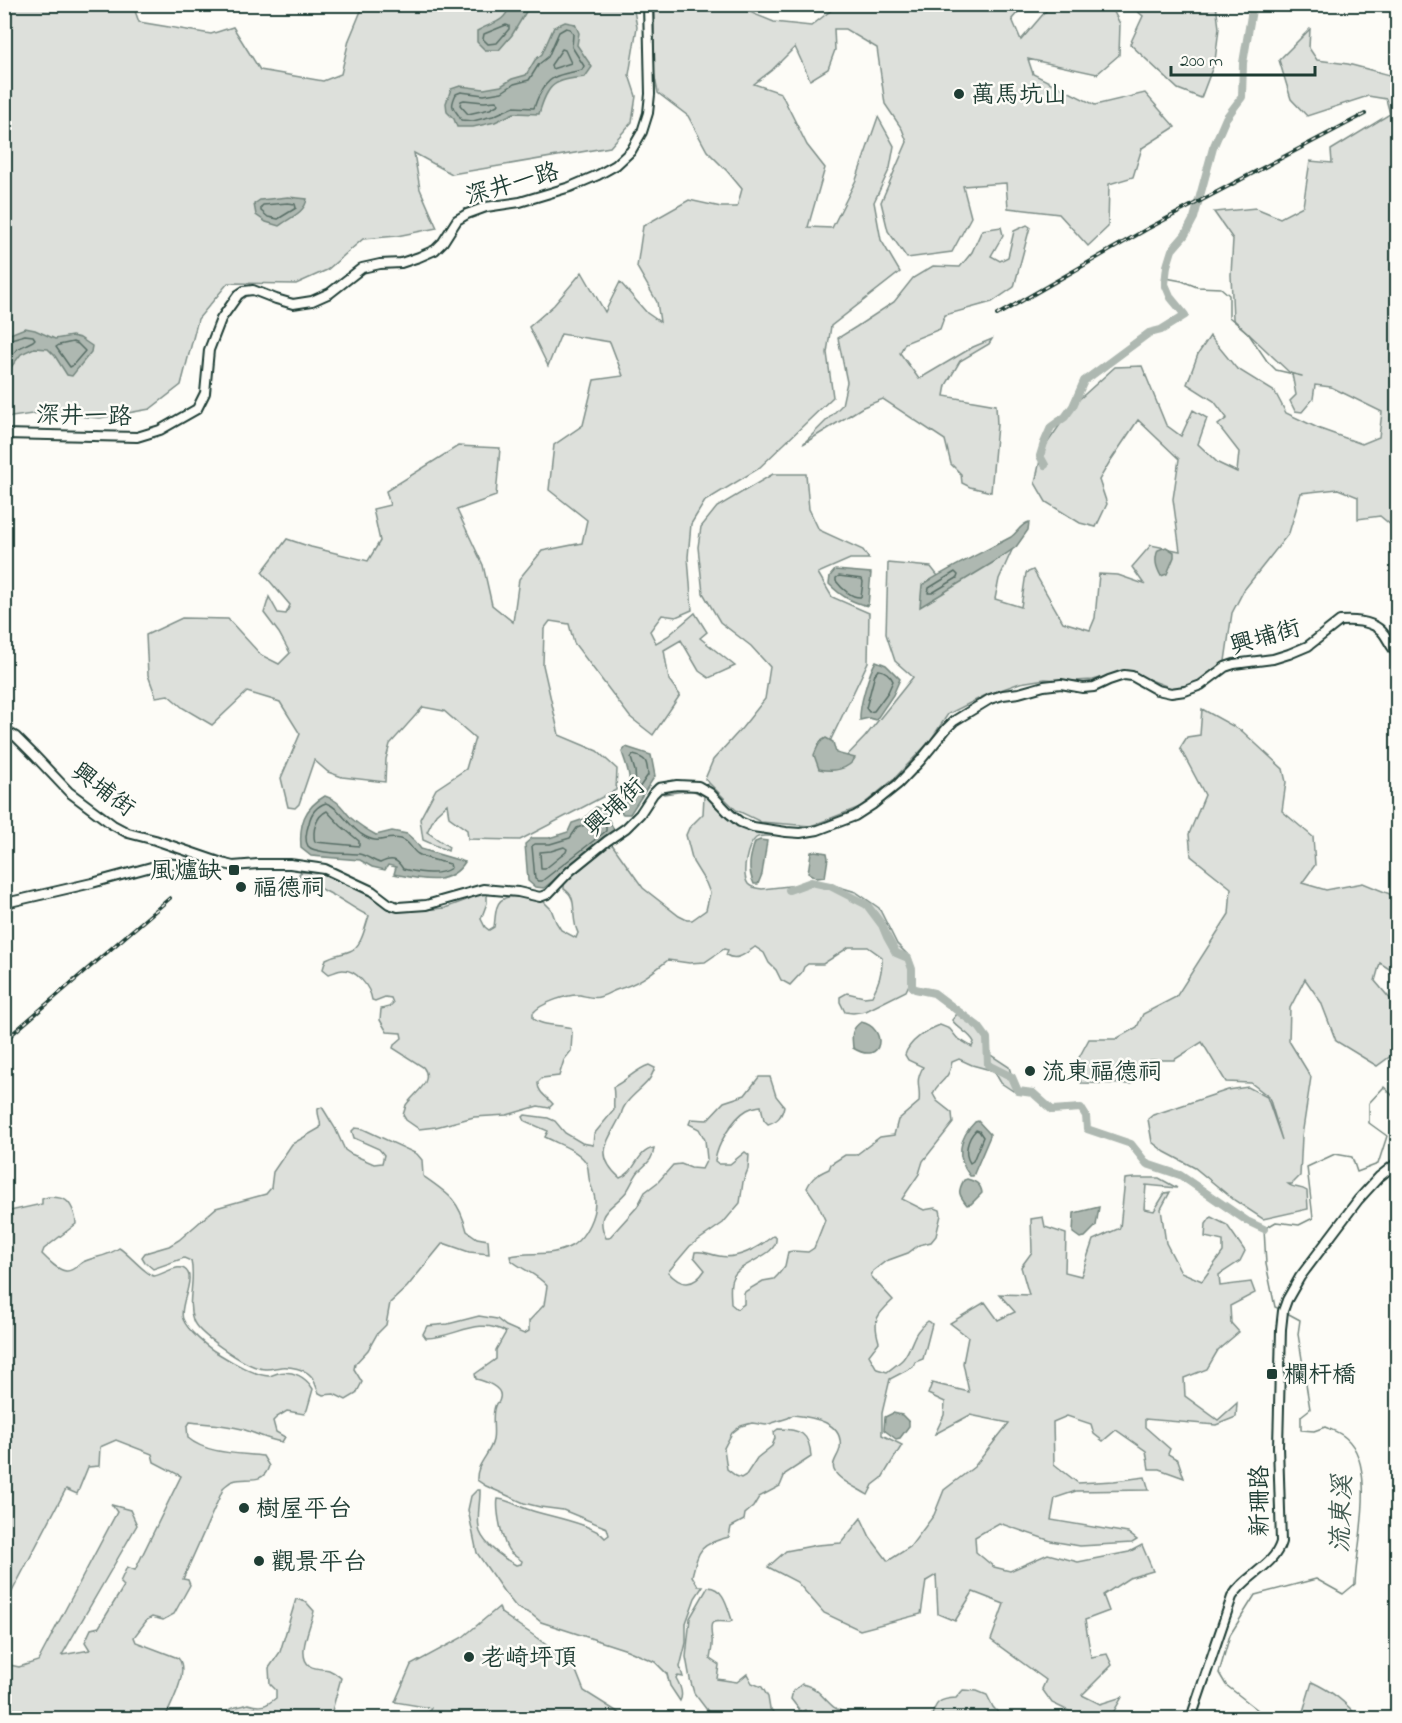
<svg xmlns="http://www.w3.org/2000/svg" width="1402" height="1723" viewBox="0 0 1402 1723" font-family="'Indie Flower','LXGW WenKai TC',sans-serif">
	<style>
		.green { fill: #dde0db; stroke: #7e8e88; stroke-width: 1.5 }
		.water { fill: #aeb8b1; stroke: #75877f; stroke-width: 1.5 }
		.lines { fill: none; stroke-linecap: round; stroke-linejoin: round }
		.shore { stroke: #586e66; stroke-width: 1.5 }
		.stream { stroke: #75877f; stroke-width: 1.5 }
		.river { stroke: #aeb8b1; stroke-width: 8 }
		.secondary-casing { stroke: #1f3d34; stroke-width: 12 }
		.secondary { stroke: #fdfcf7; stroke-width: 8 }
		.rail-casing { stroke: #1f3d34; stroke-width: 4 }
		.rail { stroke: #fdfcf7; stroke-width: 1.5; stroke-dasharray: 4.5; stroke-linecap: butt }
		.poi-dot { fill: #1f3d34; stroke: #fdfcf7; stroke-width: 2 }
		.labels { text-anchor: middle; stroke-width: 5; stroke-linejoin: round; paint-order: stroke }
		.poi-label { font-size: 24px; fill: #1f3d34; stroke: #fdfcf7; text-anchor: start }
		.street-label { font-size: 24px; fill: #1f3d34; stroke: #fdfcf7 }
		.water-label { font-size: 26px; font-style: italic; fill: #435c53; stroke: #fdfcf7 }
	</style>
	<rect width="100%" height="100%" fill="#fdfcf7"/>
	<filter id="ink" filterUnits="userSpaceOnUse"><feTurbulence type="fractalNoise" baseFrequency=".0167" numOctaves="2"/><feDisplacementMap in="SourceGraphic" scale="12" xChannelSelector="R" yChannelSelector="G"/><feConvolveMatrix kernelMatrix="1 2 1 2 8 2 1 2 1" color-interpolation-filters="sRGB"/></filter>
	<g filter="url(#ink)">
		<!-- green -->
		<g class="green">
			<polygon points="4,5 137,5 135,11 139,22 211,34 233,27 260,70 323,81 341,74 349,40 363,6 366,5 633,5 637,27 629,75 636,96 632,122 610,147 452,174 414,153 420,189 437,228 397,236 363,239 327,270 296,284 228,283 198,319 181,385 150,409 100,418 39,413 5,418"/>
			<polygon points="654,5 732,5 774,22 811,26 838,5 1024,5 1012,19 1021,40 1051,5 1082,5 1097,8 1111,6 1120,24 1119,55 1097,74 1028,59 1033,74 1095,105 1145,93 1175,127 1142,148 1133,177 1109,184 1108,227 1088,246 1059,214 1008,208 1006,183 963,186 971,217 952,252 907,258 888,231 881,202 907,142 902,129 885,104 877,48 845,29 834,29 835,50 828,69 810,80 795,47 772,70 754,84 781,93 807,145 825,168 808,227 832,228 856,180 878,117 894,146 890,168 874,202 881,240 900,272 831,326 827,353 833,397 758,469 705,501 691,524 688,557 692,610 676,617 662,615 650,631 656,643 668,636 695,613 707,632 700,638 735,666 709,678 699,671 681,640 664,650 669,680 680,695 653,735 630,717 574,643 569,624 550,621 544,629 543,665 559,735 597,751 617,769 616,790 520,840 468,839 467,830 449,817 447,804 436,814 427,832 449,847 448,851 423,840 420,819 436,789 466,769 475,738 444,711 423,707 390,744 386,759 385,782 342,777 328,772 314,760 299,804 295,808 288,807 281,778 300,734 280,702 247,692 212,725 183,708 168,695 156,697 148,675 146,635 182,618 228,619 261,655 279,664 290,653 279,633 264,613 269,597 278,613 286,614 290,605 262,572 287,539 311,547 368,561 380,541 373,509 390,505 386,491 458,446 500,448 496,496 457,510 483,565 492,605 513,622 519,579 542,551 582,543 587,520 549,490 554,445 583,425 594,380 623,376 610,342 561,334 548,366 529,327 554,305 582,272 605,312 620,282 647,313 660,322 657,302 637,267 643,226 689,200 721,207 737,207 742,189 727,171 707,151 688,116 658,93 654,73"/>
			<polygon points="1130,5 1216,5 1219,28 1215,61 1201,98 1178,89 1130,44 1143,16"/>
			<polygon points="1310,29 1309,48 1317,60 1348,64 1393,76 1397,82 1397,521 1392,526 1380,516 1358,519 1358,497 1338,489 1301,493 1289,533 1244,590 1232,613 1225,661 1200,681 1174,689 1127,671 1093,680 1075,681 1045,679 1020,683 984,696 948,714 930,741 893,780 860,807 811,826 761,822 736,810 705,779 713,760 742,728 765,699 770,667 751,646 720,622 703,593 698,547 701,527 717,507 773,474 806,474 809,509 819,530 863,550 869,559 850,559 818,573 832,597 869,613 868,662 824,754 837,766 865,737 913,677 895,661 886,634 888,563 931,567 945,585 1000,542 1012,550 999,579 995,599 1021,607 1026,573 1033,570 1063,622 1090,630 1095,618 1099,574 1118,575 1144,584 1132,567 1151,545 1180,551 1173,499 1179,459 1138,420 1109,463 1099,480 1107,504 1096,527 1080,523 1046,502 1035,483 1042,451 1074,404 1115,367 1142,366 1166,425 1181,436 1193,410 1207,418 1198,444 1218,463 1237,472 1239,452 1218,425 1227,418 1214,401 1187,384 1198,354 1210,336 1236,368 1275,392 1286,413 1320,429 1362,444 1379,437 1382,412 1331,387 1315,385 1313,399 1302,412 1295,411 1290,401 1296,395 1292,374 1290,373 1233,319 1231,275 1233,239 1214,212 1256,208 1280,218 1303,206 1310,161 1332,163 1331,150 1390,114 1386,99 1368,96 1307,116 1291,99 1279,60"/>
			<polygon points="1027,225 1030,227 1014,287 992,302 945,315 940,329 905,343 900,353 919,379 973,347 992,339 989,344 960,361 946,385 944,396 996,405 997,425 991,492 970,487 962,483 961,474 951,464 945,440 883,399 863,407 803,444 842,405 847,382 838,338 856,327 894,302 913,278 933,266 960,267 972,252 982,230 1001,227 1003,235 991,256 1000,261 1008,257 1014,231"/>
			<path d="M1202,709L1242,731L1283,769L1286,782L1282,811L1313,837L1315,865L1302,883L1326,890L1363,883L1397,897V974L1380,963L1375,981L1397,1007L1392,1055L1377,1066L1336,1041L1321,1002L1305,979L1290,1008L1289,1041L1311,1077L1302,1136L1300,1176L1292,1184H1288C1294,1189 1300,1186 1307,1191L1308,1209L1263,1219L1234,1200L1195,1168L1165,1152L1152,1142L1148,1119L1153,1115L1228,1090L1248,1087L1267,1097L1282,1140L1269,1097L1251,1083L1226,1082L1202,1042L1174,1060H1150L1131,1084L1081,1083L1075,1065L1089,1039H1116L1137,1027L1143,1014L1176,997L1229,914L1231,888L1191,856L1189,834L1205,795L1180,748L1187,737L1200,735Z"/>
			<path d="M697,781C711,787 707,790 716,800C731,817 750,824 770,831L771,836C766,836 760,835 756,838C747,845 741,874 748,884C751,888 757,888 762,889L816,883L833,885L856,892L879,908L897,944L909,956L912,967V978L906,991L866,1011L853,1013L845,1012L840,1002V997L847,993L864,997L872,996C879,983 883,971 882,957L868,947H849L823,964H808L804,967L802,972L790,985L781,980L776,970L769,963L764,953L755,947C746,953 737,962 726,955L728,950L724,949L705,962L689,963L668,960C649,975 640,983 616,990C610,992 605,996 599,997C592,999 586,996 580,995C568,994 541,1003 533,1013V1018C542,1027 559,1024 571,1028L572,1034L571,1051L564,1060L559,1076L542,1078L538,1082C537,1092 547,1097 553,1104L549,1108L538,1106L507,1115L474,1117L436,1127L419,1129L406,1120L403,1115C404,1112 405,1109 406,1105C413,1094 435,1082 423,1067L393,1048L394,1045L402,1038L401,1033L387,1032L380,1020L381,1009L389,1007L393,1003L391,998L385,997L375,1001L372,1000C370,987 357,970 343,970C339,970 333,973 329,974L323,969L326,959C337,953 341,955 350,951C362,947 365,926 369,916C355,910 345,901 331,894C321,888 305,884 299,874L301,872C333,872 367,886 388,909L423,910L445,908L469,899L479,892L487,893V903L481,919L485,927L489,930L494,927C495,921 495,913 497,907C502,891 526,897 539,897L551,909L556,922L561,930L576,938L578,933C577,930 575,927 575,923C572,910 577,897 564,889V881L608,842L611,843L643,888L679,916L687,920H692L706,910L710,893L706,883L693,862L686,835L689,828L703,814L704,796L692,790L664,794L659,792L665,783Z"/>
			<path d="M957,1014L967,1018L988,1036L986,1052L1009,1067L1016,1090L1013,1091L1001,1083L994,1071L972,1065L959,1059L952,1062C951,1065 951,1069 949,1072C945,1082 936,1084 933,1094L937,1101L952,1113L953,1123L923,1161L919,1174L902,1199L924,1210L935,1208L940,1210L941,1215L936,1236L931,1242L919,1245L908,1253L886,1261L873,1271L871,1276L893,1300C877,1315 872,1319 879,1342L869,1355L877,1369L887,1372C892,1368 898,1364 903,1359C914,1345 911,1333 928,1321L930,1322L932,1324L923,1359L915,1362L913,1367L890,1379L882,1413V1435L902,1445L882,1478L873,1485L868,1495C859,1489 838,1480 834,1470C831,1462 839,1456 840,1448C844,1422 812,1417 793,1415L788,1418L766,1425L752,1423L741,1426L732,1433L724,1448L727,1469L736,1476L741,1478L746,1475L757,1458L772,1446L775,1438L774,1432L778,1429C800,1429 810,1433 811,1457L785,1474L780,1486L759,1497L753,1507L745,1514L744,1520L731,1527L729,1537C700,1544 699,1549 692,1576L698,1586H703L695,1598L686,1623V1643L680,1667L683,1677L678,1676L676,1678C680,1685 684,1694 680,1701L670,1686L667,1674L655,1662L627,1650L541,1622L531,1614L517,1608L504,1592L477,1553L468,1510L471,1496L477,1490H480V1493C480,1505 476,1520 480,1532C485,1545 504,1559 516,1565L521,1564L522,1561C518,1558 513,1555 510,1552C502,1543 496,1510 498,1499C509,1500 519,1507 530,1510C547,1516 595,1524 605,1538L609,1535L607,1528L563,1510L540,1507L524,1503L486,1486L477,1480C476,1463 490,1455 493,1440C495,1430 491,1416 495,1406C498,1398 498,1407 500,1398C503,1387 484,1381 476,1379L475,1374L496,1359V1350L506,1332C477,1316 455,1338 426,1338L423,1334L427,1326L448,1324L479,1316L497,1319L506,1326L524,1334L529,1331V1321L544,1305L547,1286C538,1274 522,1270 511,1260L510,1256C533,1251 551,1258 573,1245C586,1236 595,1216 595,1201C595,1193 590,1186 589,1178C588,1172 589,1166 585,1161C576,1149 558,1144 545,1137L548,1131L525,1121L523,1117L525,1115L548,1118L555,1121L565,1133L582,1143L593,1145L594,1134L614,1110C613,1101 615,1095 613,1087C626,1081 636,1069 649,1065L655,1068C653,1072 651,1078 648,1081C639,1092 624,1100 621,1115C608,1142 593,1154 620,1178C637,1172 635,1152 654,1148C653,1160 647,1163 639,1171C634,1177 631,1185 627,1191C613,1209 593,1211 606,1238H609L637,1207L645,1192L658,1182L673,1165L681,1164L691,1168L702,1169L707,1159L705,1140L699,1129L689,1124L691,1119L707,1120L724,1102L745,1095L759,1077H770L776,1096L784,1106C782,1116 778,1121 768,1124L764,1120L761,1106C756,1107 752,1107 747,1110C733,1118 717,1145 715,1161L719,1164H730L745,1152L749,1155L748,1169L743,1182L740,1203L723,1223L690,1246L668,1272C681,1287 694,1287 705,1270L694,1257L695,1252C706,1251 708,1254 719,1256C738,1260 759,1247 773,1236L776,1237C779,1257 739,1261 732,1279C729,1285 731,1297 731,1304L737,1309L744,1304V1293L746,1291L763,1281L774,1279L778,1275L785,1266L788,1252L793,1251L808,1252L814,1248L825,1220L817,1202L807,1188C812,1177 818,1174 829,1169L831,1164L845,1155H856L880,1137L894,1135L898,1120L919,1102C921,1084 914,1084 923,1067L908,1060L905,1055C909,1041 927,1030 940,1025L950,1029L957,1038L972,1047L974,1042C970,1033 959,1030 952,1020Z"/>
			<path d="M322,1107L335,1128L345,1150L351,1154L374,1164L382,1163L384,1155L379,1149L354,1138L352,1131L355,1128L363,1129L417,1154L422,1160L423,1176C449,1194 459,1200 467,1231L477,1238L488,1240L489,1254L469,1252L443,1243L407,1287L390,1303L386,1325L377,1334L368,1350L355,1364L354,1369L362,1382L356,1394L346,1400L334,1394L323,1395L319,1393C316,1388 315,1380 311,1376C305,1369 290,1366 281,1367C273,1368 267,1371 259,1368C245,1365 197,1334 193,1320C186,1302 196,1281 191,1261L184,1258L153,1269L145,1262L142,1257L145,1253L169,1246L179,1240L216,1208L266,1194L271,1188L273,1172L292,1144L320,1128C322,1121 317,1116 318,1109Z"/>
			<polygon points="1134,1178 1159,1178 1177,1188 1146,1185 1144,1209 1154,1211 1165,1193 1170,1192 1161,1209 1166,1243 1181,1272 1202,1281 1223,1252 1223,1241 1205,1237 1206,1224 1211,1217 1227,1225 1245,1251 1240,1261 1219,1275 1220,1286 1251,1282 1255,1293 1230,1306 1231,1323 1239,1332 1218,1350 1207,1369 1184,1378 1185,1396 1218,1420 1237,1403 1236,1417 1216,1425 1145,1419 1145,1427 1170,1449 1168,1454 1178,1460 1184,1478 1159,1469 1149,1469 1146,1451 1116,1430 1103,1441 1094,1434 1091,1424 1067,1416 1053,1422 1054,1464 1078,1483 1114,1481 1145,1477 1149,1490 1076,1491 1055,1498 1051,1520 1128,1533 1137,1540 1132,1543 1080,1546 1051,1541 999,1523 975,1537 976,1552 994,1567 1010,1571 1048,1554 1078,1562 1129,1552 1142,1545 1153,1571 1129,1578 1103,1595 1109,1611 1085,1620 1091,1657 1107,1654 1112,1665 1082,1695 1100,1704 1122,1697 1110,1718 1083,1718 1052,1703 1042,1689 1046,1680 991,1640 1004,1604 973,1592 955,1621 938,1614 936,1575 926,1581 921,1614 860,1630 824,1613 797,1582 768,1567 786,1551 817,1545 841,1543 861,1518 870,1537 888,1561 910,1547 934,1515 944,1490 974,1467 1009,1423 970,1415 935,1434 944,1415 945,1402 928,1394 932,1383 969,1392 963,1363 968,1337 950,1323 985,1302 998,1320 1015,1312 999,1294 1029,1295 1021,1267 1032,1252 1031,1219 1043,1217 1045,1227 1066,1234 1065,1272 1081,1276 1093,1240 1120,1228 1125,1179"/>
			<path d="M48,1197C52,1197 58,1197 63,1199C71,1201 76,1216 76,1224L44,1249L42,1254C48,1260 57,1270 66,1271C72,1272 78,1265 83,1262C96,1256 107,1257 119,1248C128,1253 147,1276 154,1276C164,1275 181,1260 188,1273C191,1278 188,1286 187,1291C185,1299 180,1311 183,1319C187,1330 208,1348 219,1354C230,1361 256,1376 269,1376C270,1376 278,1373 278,1373C293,1370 306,1377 313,1389L307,1410L304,1414L287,1411L277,1417L273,1421L276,1432L285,1437L282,1442C267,1440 256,1433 242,1429C225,1424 207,1424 190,1422L187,1427L188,1438C207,1454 238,1453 263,1456L269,1466C263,1486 246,1476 233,1481C229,1482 227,1485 224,1487L183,1579L188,1580L190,1585L174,1614L163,1620L152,1617L147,1620L134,1637L136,1642L178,1658C190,1670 171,1705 165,1718H5V1664L19,1667L38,1661L117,1512L112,1505L130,1510L137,1525L62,1655L90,1650L85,1642L91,1629L99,1627L124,1586L120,1582L127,1567L135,1570L181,1476L154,1462L152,1454L116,1440L100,1447L99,1466L88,1467L77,1494L66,1489L5,1605V1212L42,1204V1199Z"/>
			<path d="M708,1587C724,1588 727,1606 732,1620L730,1622C711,1621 709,1619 712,1639C713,1645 711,1652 710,1659L719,1665L717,1679L737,1682L747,1674L752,1683L762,1687L768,1697L770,1709L781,1718H713L694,1693L690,1679L686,1657L690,1618Z"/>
			<path d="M296,1599L306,1602L314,1611C312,1624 295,1656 310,1666C314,1669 323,1669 329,1670C334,1672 337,1675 341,1678L330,1718H225C228,1704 236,1709 248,1704C261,1708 266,1706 276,1698V1690L270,1684L269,1668L280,1652Z"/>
			<polygon points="499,1607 501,1613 533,1635 574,1666 584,1691 624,1716 624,1718 426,1718 431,1708 395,1702 411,1665 463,1637"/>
			<path d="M1312,1682C1333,1692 1344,1701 1359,1718H1301Z"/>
			<path d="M802,1684C806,1685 812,1687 816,1690C829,1701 829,1708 848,1713L847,1718H809L805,1710L801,1712L791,1699L793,1691Z"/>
			<path d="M963,1690L977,1691L987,1695L993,1707L1003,1718H931C936,1701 939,1699 956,1698Z"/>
		</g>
		<!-- water -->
		<g class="water">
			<path d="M511,5H533L527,10L512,35L499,50H485L477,42V31C494,21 502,25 511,5Z"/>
			<path d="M565,22L575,24L579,33L577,45L592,67L585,77C554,80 548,83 539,114L514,113L495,122L473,127H457L454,119L447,112L446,103L451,89L460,86L484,89L501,86L512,79L526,75L535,60L542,54L554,27Z"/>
			<path d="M288,197L307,199C305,213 289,218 279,226L266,222L256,215L254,204L260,200Z"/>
			<polygon points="25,328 35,330 55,339 72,336 80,338 92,346 91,352 72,376 67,375 55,356 48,349 34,348 21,354 5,375 5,336"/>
			<path d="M1029,522L1028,530L1016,547L994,562L920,607L922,585C951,567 981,553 1011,537C1018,532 1021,524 1029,522Z"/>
			<path d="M1166,547L1174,552V557L1167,574L1161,576C1156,567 1154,560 1158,550Z"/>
			<path d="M835,570L871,573L868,606C851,602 841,596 829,584L830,576Z"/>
			<path d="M876,661L886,665L900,679L893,695L876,720L869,718L860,720C859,706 869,673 876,661Z"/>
			<path d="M826,738L833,742L836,753L855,758C849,770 832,772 819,769L814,755C817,748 819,741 826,738Z"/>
			<path d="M626,747L651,755L655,776L630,814H623L614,804L615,801C637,786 629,774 622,752Z"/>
			<path d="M325,796C340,801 341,807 351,818C359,825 367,830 376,835L392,831L407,834L415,841L421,849L465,862C448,888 420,879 394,874L396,867L388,865L385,870L372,867L360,860L311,856L301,848C299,824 304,808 325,796Z"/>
			<polygon points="596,807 603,810 615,831 544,888 535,887 528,881 525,844 532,838 549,838 568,832 572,823 584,819"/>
			<path d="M760,840L767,841L762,874L758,884H754C747,869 750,857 755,842Z"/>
			<polygon points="815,851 827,853 828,858 825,877 817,878 808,873 811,852"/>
			<path d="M861,1022C888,1027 884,1067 853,1048C852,1036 850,1030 861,1022Z"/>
			<path d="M978,1121L990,1134V1136L973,1176H970C955,1157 959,1138 975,1122Z"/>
			<path d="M967,1179C975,1181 981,1184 982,1193L971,1204L967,1205C959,1195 957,1192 964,1180Z"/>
			<polygon points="1099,1207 1096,1226 1085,1237 1080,1238 1073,1233 1074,1213"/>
			<polygon points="893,1413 902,1415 909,1422 909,1426 900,1438 896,1439 884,1430 885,1417"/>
		</g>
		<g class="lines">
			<!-- shore -->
			<g class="shore">
				<polygon points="506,25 509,26 509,29 497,43 488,44 483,39 484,34"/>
				<path d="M566,28L570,29L573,34L572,47L584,66L582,70C562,75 550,73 540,94C537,98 536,103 534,108L513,107L493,116L473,121L461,120C456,107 448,111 456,94L461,92L484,95L502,92L514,84L529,80L539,64L548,57L559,32Z"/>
				<polygon points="562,49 565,50 571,63 552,69 551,65"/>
				<polygon points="464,100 484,102 496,101 499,104 490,109 468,114 460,105 461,101"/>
				<polygon points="288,203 295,204 296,208 278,219 268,217 261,211 261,207 263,205"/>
				<polyline points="4,341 25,335 33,336 35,339 33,341 17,349 4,365"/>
				<polygon points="73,342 78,344 85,351 72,366 70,367 56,347 59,345"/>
				<polygon points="955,572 958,575 957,578 932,593 928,593 929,588"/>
				<path d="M839,576L862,579L863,582L861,597C852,598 842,589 836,581V578Z"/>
				<path d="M878,670C884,669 891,676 893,681L888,692L874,711L869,712L866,708L875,674Z"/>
				<path d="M633,755C647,758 647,762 648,775L639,788L636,785L635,771L631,758Z"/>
				<path d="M326,803C339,807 348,825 361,834C381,847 382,835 401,839C410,841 411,850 418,854C426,859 440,861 450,864L451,868C438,877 418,872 403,869C397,859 392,857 380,863C373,861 366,855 359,854C348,853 314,854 308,846C304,840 307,829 309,823C311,813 317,806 326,803Z"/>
				<path d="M327,811L341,826L359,841V846L315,842C312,831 316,816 327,811Z"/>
				<polygon points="597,815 600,816 606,827 606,831 542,881 538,881 535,879 532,846 535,844 550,844 570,838 577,828 588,824"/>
				<polygon points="564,847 567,849 566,852 545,869 541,869 540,852 551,851"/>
				<path d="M976,1130L979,1131L983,1137L973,1161L970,1163C963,1153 968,1138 976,1130Z"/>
			</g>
			<!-- stream -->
			<g class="stream">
				<polyline points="1166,278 1182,281 1197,287 1221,288 1229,295 1229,317 1248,333 1267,361 1276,370 1302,376"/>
				<polyline points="1280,1309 1275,1307 1266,1264 1264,1229 1276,1222 1299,1225 1313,1218 1307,1167 1335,1154 1352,1157 1357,1172 1378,1164 1387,1136 1369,1123 1369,1103 1384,1087 1393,1096 1398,1105"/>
				<path d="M1268,1718L1226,1685L1219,1673L1230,1635L1255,1595L1316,1579L1343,1594L1355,1584C1356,1547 1378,1466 1346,1438C1341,1433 1332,1430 1325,1427L1314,1431L1301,1430V1416L1310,1409L1298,1334L1300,1320L1287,1313"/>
			</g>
			<!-- river -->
			<g class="river">
				<polyline points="1045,465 1040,456 1044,443 1051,427 1065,417 1073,406 1084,381 1149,333 1161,330 1185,315 1171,298 1165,284 1167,266 1172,250 1185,235 1194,218 1213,148 1226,118 1242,97 1243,63 1253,4"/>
				<polyline points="789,890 811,882 830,886 867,905 882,925 887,937 896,953 908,958 912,969 912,986 915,989 934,993 979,1027 987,1038 988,1065 1012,1077 1018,1091 1033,1093 1052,1110 1081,1108 1086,1116 1087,1129 1131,1144 1147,1164 1180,1175 1247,1221 1264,1229"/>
			</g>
			<defs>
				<g id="secondary">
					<polyline points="4,434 137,437 160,430 197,409 205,393 209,350 221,319 238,295 244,291 253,290 276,299 293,304 312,301 330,293 362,268 380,264 401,263 419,257 435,250 443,242 457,220 467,214 486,207 520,202 570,187 598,175 616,165 631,151 642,132 648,113 650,94 648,4"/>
					<path d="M4,730L16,737L35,756L69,792L113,825L128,833L155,840L225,864L233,866L258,864H290L325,869L372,891L389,904L398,907L426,905L483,889L518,892L540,897L548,894L570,871L607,841L626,828L640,814L653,794L659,788L677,785L698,786L710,793L730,814L740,822L753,827L786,832L800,833L818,830L855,816L872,805L898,784L920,761L947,728L954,721L990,699L1003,695L1019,693L1044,686L1061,684L1083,688L1094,687L1109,680L1124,675L1132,676L1157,690L1171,693L1185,691L1201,685L1225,667L1234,664L1273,659L1289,654L1308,646L1340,621C1354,620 1375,621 1384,634C1389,641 1391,648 1398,654"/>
					<polyline points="4,904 10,902 92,883 166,863 209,868 219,867 225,864"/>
					<path d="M1191,1718L1232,1597C1246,1574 1274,1567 1281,1542L1278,1446L1281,1329L1283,1311L1287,1300L1300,1277L1358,1200L1379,1177L1398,1162"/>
				</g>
			</defs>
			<!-- secondary casing -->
			<use href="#secondary" class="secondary-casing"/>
			<!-- secondary -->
			<use href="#secondary" class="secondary"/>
			<defs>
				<g id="rail">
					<polyline points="997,315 1147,229 1365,114"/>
					<polyline points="4,1041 170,898"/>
				</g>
			</defs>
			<!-- rail casing -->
			<use href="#rail" class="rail-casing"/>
			<!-- rail -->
			<use href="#rail" class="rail"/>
		</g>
	</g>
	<!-- markers -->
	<g class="poi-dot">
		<circle cx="959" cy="94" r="6"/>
		<rect x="228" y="864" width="12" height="12" rx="3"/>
		<circle cx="241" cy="887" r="6"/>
		<circle cx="1030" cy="1071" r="6"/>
		<rect x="1266" y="1368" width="12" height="12" rx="3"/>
		<circle cx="244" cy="1508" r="6"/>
		<circle cx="259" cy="1561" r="6"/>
		<circle cx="469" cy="1657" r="6"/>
	</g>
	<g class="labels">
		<!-- poi labels -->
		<g class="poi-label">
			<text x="971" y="102">萬馬坑山</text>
			<text x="222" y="878" text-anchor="end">風爐缺</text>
			<text x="253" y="895">福德祠</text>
			<text x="1042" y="1079">流東福德祠</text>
			<text x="1284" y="1382">欄杆橋</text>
			<text x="256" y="1516">樹屋平台</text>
			<text x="271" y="1569">觀景平台</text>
			<text x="481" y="1665">老崎坪頂</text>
		</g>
		<!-- street labels -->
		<g class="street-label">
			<text transform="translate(512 183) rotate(-16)" y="8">深井一路</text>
			<text transform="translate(84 415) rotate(1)" y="8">深井一路</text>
			<text transform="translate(1265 636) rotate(-16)" y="8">興埔街</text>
			<text transform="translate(104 789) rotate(37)" y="8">興埔街</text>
			<text transform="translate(614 806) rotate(-43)" y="8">興埔街</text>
			<text transform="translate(1259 1501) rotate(-90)" y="8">新珊路</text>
		</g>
		<!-- water labels -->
		<g class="water-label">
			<text transform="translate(1340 1514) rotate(-88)" y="9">流東溪</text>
		</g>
	</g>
	<!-- margin -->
	<rect width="1402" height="1723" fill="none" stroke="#fdfcf7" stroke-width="24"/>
	<rect x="12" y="12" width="1378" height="1699" fill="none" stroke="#1f3d34" stroke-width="2" filter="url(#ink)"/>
	<!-- scale -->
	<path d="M1171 66v9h144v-9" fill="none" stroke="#1f3d34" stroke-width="3"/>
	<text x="1180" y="66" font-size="18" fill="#1f3d34" stroke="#fdfcf7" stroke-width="4.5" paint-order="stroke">200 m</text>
</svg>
